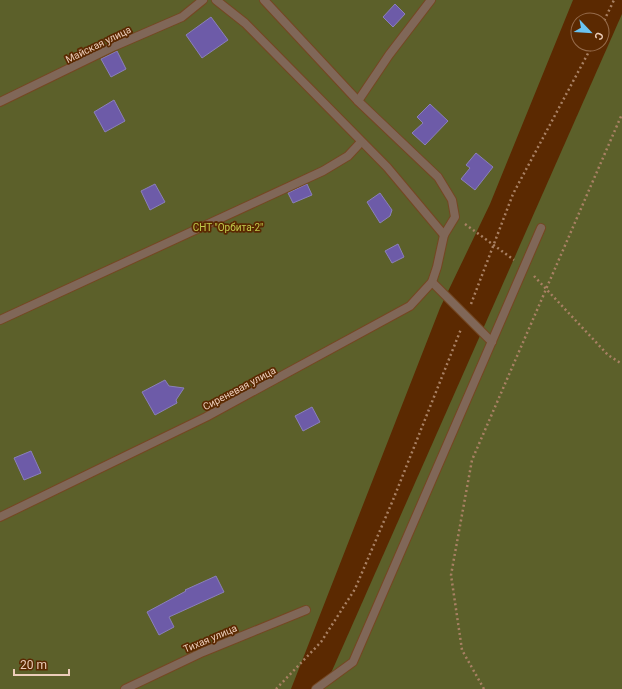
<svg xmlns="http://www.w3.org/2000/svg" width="622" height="689" viewBox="0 0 622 689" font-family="Roboto,sans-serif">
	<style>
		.green { fill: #5c602a }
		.building { fill: #6d5ba8; stroke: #8b80ba }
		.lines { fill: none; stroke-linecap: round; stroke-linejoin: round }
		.lane-casing { stroke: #754722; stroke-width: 10 }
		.street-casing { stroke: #754722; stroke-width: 10 }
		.path { stroke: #a98164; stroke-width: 2.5; stroke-dasharray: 2 3; stroke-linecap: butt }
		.lane { stroke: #806758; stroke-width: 8 }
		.street { stroke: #806758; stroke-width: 8 }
		.labels { text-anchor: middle; stroke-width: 3.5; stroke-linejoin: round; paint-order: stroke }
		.street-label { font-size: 10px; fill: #eccdba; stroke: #5b2901 }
		.park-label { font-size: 10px; fill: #c1c94b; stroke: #5b2901 }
	</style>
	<rect width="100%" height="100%" fill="#5b2901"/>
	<!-- green -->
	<g class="green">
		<polygon points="0,0 573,0 490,204 440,308 291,689 0,689"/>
		<polygon points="622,14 622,689 324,689"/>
	</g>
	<!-- building -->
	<g class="building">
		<polygon points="395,4 405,14 393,27 383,17"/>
		<polygon points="211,17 228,40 202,58 186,35"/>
		<polygon points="117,51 126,69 111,77 101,59"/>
		<polygon points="114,100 125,121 105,132 94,112"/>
		<polygon points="430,104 448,121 425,145 412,133 423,123 417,117"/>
		<polygon points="476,153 493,167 475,190 461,179 470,168 466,165"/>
		<polygon points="155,184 165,202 150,210 141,191"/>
		<polygon points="307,184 312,195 293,203 288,193"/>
		<polygon points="380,193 392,210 390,216 380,223 367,202"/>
		<polygon points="398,244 404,257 392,263 385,251"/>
		<polygon points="165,380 169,386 184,388 176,400 177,403 155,415 142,392"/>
		<polygon points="312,407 320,422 303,431 295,416"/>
		<polygon points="31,451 41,473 24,480 14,458"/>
		<polygon points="216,576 224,592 169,617 174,627 159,635 147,612 186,591 185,590"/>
	</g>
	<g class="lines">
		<defs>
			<g id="lane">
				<polyline points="358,101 389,55 431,0"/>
				<polyline points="432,282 492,342"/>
				<polyline points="316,689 353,662 541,228"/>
			</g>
			<g id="street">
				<polyline points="216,0 245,23 387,167 444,235"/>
				<polyline points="0,102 115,46 182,17 203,0"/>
				<polyline points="0,320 323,171 348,156 361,142"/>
				<polyline points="0,517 206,417 410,306 432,282 437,267 444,235 455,217 452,200 438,177 358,101 264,0"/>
				<polyline points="125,689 203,652 306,610"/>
			</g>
		</defs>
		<!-- lane casing -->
		<use href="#lane" class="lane-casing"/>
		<!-- street casing -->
		<use href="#street" class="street-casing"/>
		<!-- path -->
		<g class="path">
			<polyline points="602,25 614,0"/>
			<polyline points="465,224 514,260"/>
			<polyline points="534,276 608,355 622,364"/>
			<polyline points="471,304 513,194 593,44"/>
			<polyline points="276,689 321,642 355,589 393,500 461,329"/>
			<polyline points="484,689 462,650 451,575 472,460 622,114"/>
		</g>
		<!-- lane -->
		<use href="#lane" class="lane"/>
		<!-- street -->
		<use href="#street" class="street"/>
	</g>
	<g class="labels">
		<!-- street labels -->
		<g class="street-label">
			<text transform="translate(98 44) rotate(-26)" y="4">Майская улица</text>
			<text transform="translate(239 388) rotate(-28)" y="4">Сиреневая улица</text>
			<text transform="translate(210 638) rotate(-23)" y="4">Тихая улица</text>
		</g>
		<!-- park labels -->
		<g class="park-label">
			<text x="228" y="231">СНТ "Орбита-2"</text>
		</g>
	</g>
	<!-- north arrow -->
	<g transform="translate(590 32) rotate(115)"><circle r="19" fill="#5b2901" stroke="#956b4b"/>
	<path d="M0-3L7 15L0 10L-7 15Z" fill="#6ac3f1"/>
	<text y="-6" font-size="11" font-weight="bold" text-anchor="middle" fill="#eccdba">С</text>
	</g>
	<!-- scale -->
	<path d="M14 669v6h55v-6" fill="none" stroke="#eccdba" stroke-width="2"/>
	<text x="20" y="669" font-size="12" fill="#eccdba" stroke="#5b2901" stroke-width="3" paint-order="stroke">20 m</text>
</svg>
